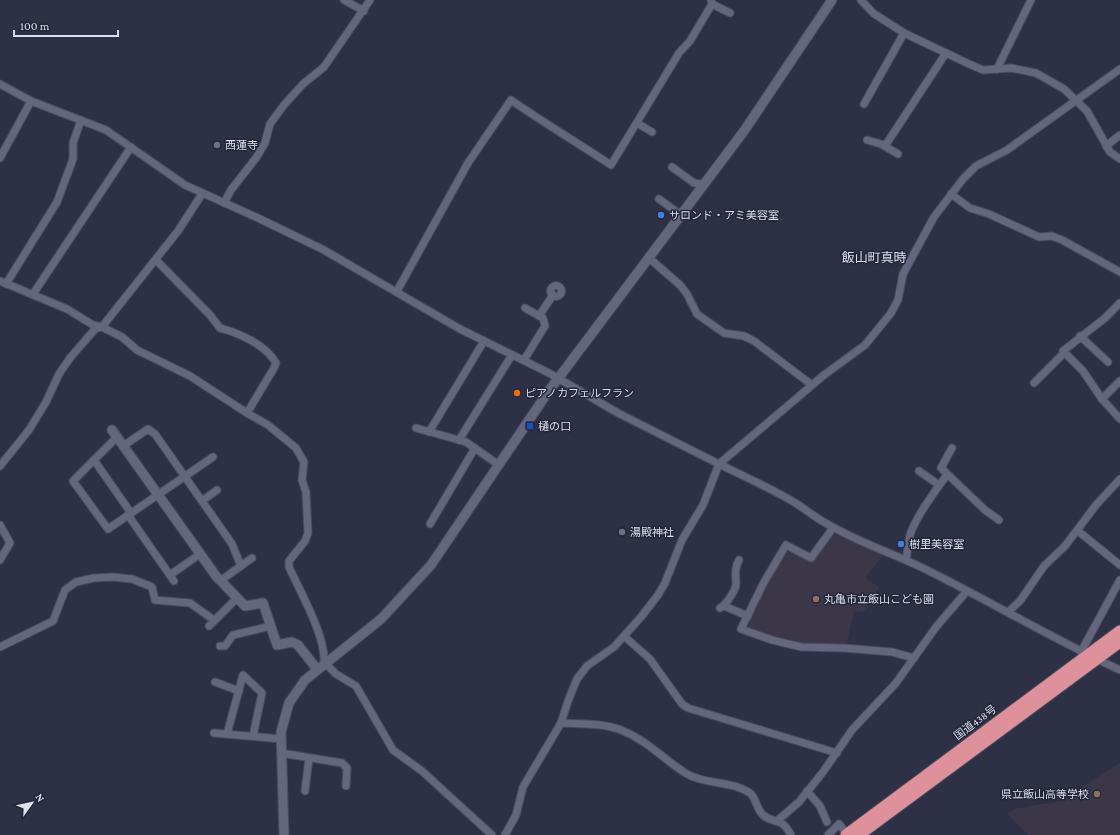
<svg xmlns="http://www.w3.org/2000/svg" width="1120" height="835" viewBox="0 0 1120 835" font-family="'Crimson Pro','Noto Sans JP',serif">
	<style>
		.education { fill: #3c3748 }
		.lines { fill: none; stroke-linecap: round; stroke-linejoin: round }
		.minor-casing { stroke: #494c5d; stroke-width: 9 }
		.tertiary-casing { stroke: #494c5d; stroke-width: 11 }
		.trunk-casing { stroke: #494c5d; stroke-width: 13 }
		.minor { stroke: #63667d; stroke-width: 7 }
		.tertiary { stroke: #63667d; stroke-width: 9 }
		.trunk { stroke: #de919a; stroke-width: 11 }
		.worship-dot { fill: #6b7280; stroke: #24273b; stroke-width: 1.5 }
		.shop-dot { fill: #3f7fe0; stroke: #24273b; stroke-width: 1.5 }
		.food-dot { fill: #e8710a; stroke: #24273b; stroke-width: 1.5 }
		.transit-dot { fill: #1a4fb4; stroke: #24273b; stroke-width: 1.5 }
		.education-dot { fill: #8d6e63; stroke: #24273b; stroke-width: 1.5 }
		.labels { text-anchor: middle; stroke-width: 3; stroke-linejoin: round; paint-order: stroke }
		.poi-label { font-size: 11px; fill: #dcdfec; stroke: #24273b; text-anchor: start }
		.street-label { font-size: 11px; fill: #dcdfec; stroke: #24273b }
		.quarter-label { font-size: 13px; fill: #dcdfec; stroke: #24273b }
	</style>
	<rect width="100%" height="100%" fill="#2e3145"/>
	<!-- education -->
	<g class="education">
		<polygon points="836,535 883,555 865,578 879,587 864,612 854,611 847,643 800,643 749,629 747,624 770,578 786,552 792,550 811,562 830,537"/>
		<polygon points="1120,763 1120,835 1029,835 1007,814 1015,809 1067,800 1080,788"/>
	</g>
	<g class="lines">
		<defs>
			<g id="minor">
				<polyline points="344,0 364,11"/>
				<polyline points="861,0 873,13 904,33 967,63 983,70 1011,68 1036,73 1064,89 1087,111 1110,152 1120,159"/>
				<polyline points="712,4 730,13"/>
				<polyline points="997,69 1031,0"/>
				<path d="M1120,69L1007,150L976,166L963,179L934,217L903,274L898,300L891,313L865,345L824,375L719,464C745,477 773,489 797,504C809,512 820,521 833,527C864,545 898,555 929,571C993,603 1055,640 1120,670"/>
				<polyline points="0,84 31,101 106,130 185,185 258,218 322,249 460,329 549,373 618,413 719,464 703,505 682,540 665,583 658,595 641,617 614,647 587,666 577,679 568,701 561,723 523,787 516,815 505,835"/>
				<polyline points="864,104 904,33"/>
				<polyline points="637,123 652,132"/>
				<polyline points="867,140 881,144 898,154"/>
				<polyline points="885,146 946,53"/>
				<polyline points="1106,146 1120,135"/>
				<polyline points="0,158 31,101"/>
				<polyline points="672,167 694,183 704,184"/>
				<polyline points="951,194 970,208 989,214 1039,237 1052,236 1062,240 1120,272"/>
				<polyline points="659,199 681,215"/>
				<polyline points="224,203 231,190 256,158 265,143 270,124 284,105 303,84 324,67 370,0"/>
				<polyline points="649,258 680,285 687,294 697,314 724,333 744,336 754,341 812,385"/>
				<path d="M156,260L210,315L220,328C239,333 266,345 276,363L274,368L247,413"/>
				<path d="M0,281L67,309L93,325L102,327L122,337L137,350L190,376L247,413L268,425L296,448L304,462L302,480L306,492L308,533L305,541L289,561V567C300,591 326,637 324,662L336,674L356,686L393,750L422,771L492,835"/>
				<polyline points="6,284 57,202 73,159 73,143 81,120"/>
				<circle cx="556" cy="291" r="5.5"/>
				<path d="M397,291L468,163L511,100C544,123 578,143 611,165L679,53L690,41L712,4L711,0"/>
				<polyline points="33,294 131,147"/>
				<polyline points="1120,303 1105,318 1063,351 1083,371 1102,399 1120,419"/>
				<polyline points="539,316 553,295"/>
				<polyline points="1080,336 1108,362"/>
				<polyline points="524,360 545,326 543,318 525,308"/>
				<polyline points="1034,383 1064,353"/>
				<polyline points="1102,399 1120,381"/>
				<polyline points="416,428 466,442 499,465"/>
				<polyline points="429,432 484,341"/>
				<polyline points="117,437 73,481 108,529 213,457"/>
				<polyline points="459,440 512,355"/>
				<polyline points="123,446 148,429 155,434 232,544 241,566"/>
				<polyline points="952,448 941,468 985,510 999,520"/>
				<polyline points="94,460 131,513"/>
				<polyline points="0,466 29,430 46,402 59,374 70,358 95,329 102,327 113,313 178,231 202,194"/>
				<polyline points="919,471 939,485"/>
				<polyline points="202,501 217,490"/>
				<polyline points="128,515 174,581"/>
				<polyline points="430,524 475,448"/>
				<polyline points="0,525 10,543 0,560"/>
				<polyline points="833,528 811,558 786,545 763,584 741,629 772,640 801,647 844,648 892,652 914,658"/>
				<polyline points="1078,531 1120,565"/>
				<path d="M906,560C908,551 908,540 911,532C917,516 936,489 947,475"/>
				<polyline points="170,575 200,554"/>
				<polyline points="220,581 252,558"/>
				<polyline points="724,606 748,616"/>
				<path d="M720,608C726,605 735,591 736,585C736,574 734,569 739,560"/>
				<polyline points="1008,612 1020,601 1044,566 1065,546 1096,505 1120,479"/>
				<polyline points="209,626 237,598"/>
				<polyline points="624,636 650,659 682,704 688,708 837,753"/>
				<polyline points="220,646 225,646 233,635 271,626"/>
				<polyline points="0,647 53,621 65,590 76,582 94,578 113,577 132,579 152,587 155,600 190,603 214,620"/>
				<polyline points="1081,652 1120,580"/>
				<polyline points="215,682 239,691"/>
				<path d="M561,723C581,724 602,723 621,730C647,740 664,760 687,774C705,785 733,780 751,794C756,799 757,810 763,815C775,825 781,816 791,835"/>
				<polyline points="214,733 281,739"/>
				<polyline points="227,734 243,675 262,693 253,736"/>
				<polyline points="281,753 342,763 347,768 346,786"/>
				<polyline points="305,791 309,758"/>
				<polyline points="807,791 820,806 827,822"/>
				<polyline points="778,820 799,802 823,772 852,730 896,683 936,627 967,591"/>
				<polyline points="828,835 839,824 848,835"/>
			</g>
			<g id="tertiary">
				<polyline points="112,430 216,576 245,606 263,603 277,645 292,642 298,645 317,669"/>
				<polyline points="284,835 281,732 289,703 305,680 381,619 431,565 548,392 744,131 832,0"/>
			</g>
			<g id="trunk">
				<polyline points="846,835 1120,631"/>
				<polyline points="859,835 1120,642"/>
			</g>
		</defs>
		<!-- minor casing -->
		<use href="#minor" class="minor-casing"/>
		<!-- tertiary casing -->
		<use href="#tertiary" class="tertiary-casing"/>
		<!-- trunk casing -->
		<use href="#trunk" class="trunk-casing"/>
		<!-- minor -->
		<use href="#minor" class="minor"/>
		<!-- tertiary -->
		<use href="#tertiary" class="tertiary"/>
		<!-- trunk -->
		<use href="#trunk" class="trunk"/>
	</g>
	<!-- markers -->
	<g class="worship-dot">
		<circle cx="217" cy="145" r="4"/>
		<circle cx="622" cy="532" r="4"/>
	</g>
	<g class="shop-dot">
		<circle cx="661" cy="215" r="4"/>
		<circle cx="901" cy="544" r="4"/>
	</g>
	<circle class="food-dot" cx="517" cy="393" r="4"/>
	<rect class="transit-dot" x="526" y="422" width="8" height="8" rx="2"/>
	<g class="education-dot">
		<circle cx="816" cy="599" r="4"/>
		<circle cx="1097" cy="794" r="4"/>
	</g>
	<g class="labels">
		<!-- poi labels -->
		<g class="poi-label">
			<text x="225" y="149">西蓮寺</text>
			<text x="669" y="219">サロンド・アミ美容室</text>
			<text x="525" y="397">ピアノカフェルフラン</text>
			<text x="538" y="430">樋の口</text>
			<text x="630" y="536">湯殿神社</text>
			<text x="909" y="548">樹里美容室</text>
			<text x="824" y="603">丸亀市立飯山こども園</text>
			<text x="1089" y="798" text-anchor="end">県立飯山高等学校</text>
		</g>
		<!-- street labels -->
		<g class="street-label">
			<text transform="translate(975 722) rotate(-37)" y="4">国道438号</text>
		</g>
		<!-- quarter labels -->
		<g class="quarter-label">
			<text x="874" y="262">飯山町真時</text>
		</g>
	</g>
	<!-- north arrow -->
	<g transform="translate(32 803) rotate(57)" stroke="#24273b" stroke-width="3" paint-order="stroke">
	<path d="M0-3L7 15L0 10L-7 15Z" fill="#dcdfec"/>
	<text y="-6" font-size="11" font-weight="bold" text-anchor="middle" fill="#dcdfec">N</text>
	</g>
	<!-- scale -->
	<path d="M14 30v6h104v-6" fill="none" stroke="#dcdfec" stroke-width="2"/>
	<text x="20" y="30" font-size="12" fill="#dcdfec" stroke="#24273b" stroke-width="3" paint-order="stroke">100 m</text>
</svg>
